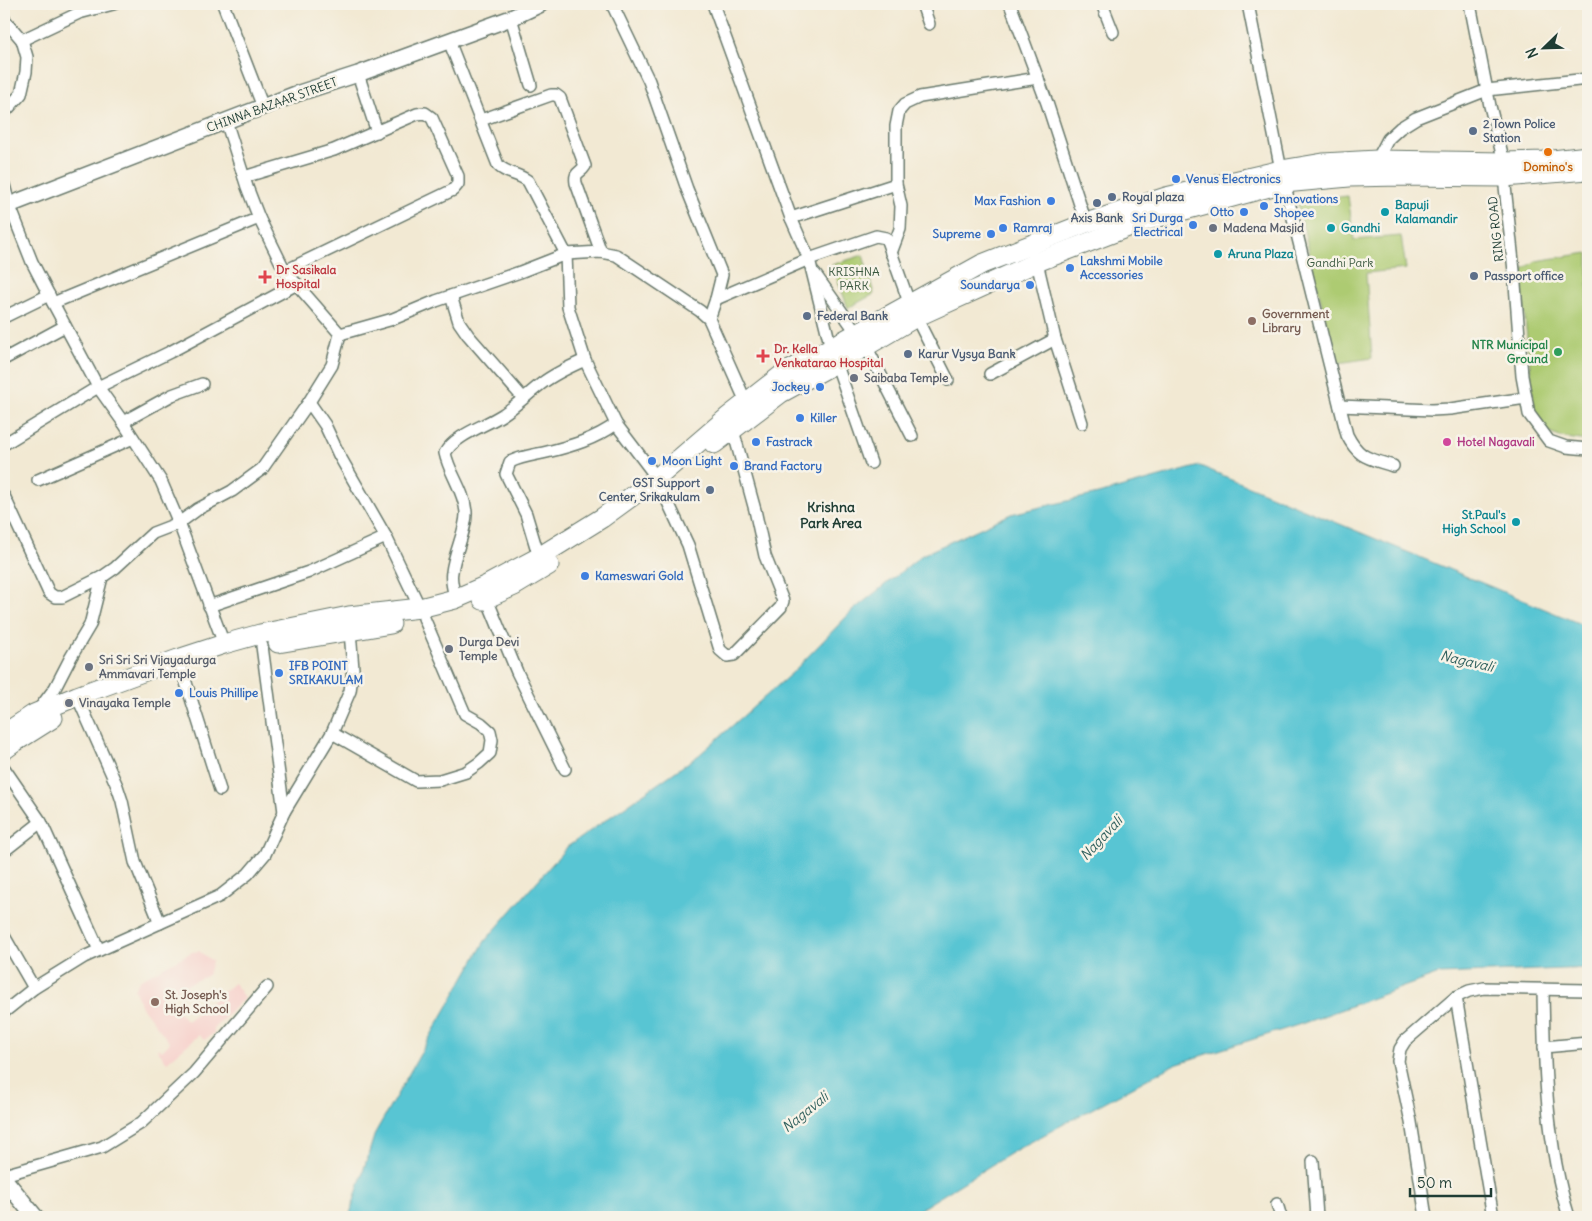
<svg xmlns="http://www.w3.org/2000/svg" width="1592" height="1221" viewBox="0 0 1592 1221" font-family="Delius,sans-serif">
	<style>
		.built { fill: #f7d0cb }
		.green { fill: #adcb72; stroke: #668453 }
		.water { fill: #59c5d3; stroke: #3c8184 }
		.lines { fill: none; stroke-linecap: round; stroke-linejoin: round }
		.minor-casing { stroke: #69796c; stroke-width: 14 }
		.tertiary-casing { stroke: #69796c; stroke-width: 18 }
		.secondary-casing { stroke: #69796c; stroke-width: 19 }
		.primary-casing { stroke: #69796c; stroke-width: 21 }
		.minor { stroke: #fff; stroke-width: 11 }
		.tertiary { stroke: #fff; stroke-width: 15 }
		.secondary { stroke: #fff; stroke-width: 16 }
		.primary { stroke: #fff; stroke-width: 19 }
		.service-dot { fill: #5c6f8a; stroke: #f7f3e8; stroke-width: 2 }
		.food-dot { fill: #e8710a; stroke: #f7f3e8; stroke-width: 2 }
		.shop-dot { fill: #3f7fe0; stroke: #f7f3e8; stroke-width: 2 }
		.culture-dot { fill: #0f9aa8; stroke: #f7f3e8; stroke-width: 2 }
		.worship-dot { fill: #6b7280; stroke: #f7f3e8; stroke-width: 2 }
		.health-dot { fill: #e0444e; stroke: #f7f3e8; stroke-width: 2 }
		.education-dot { fill: #8d6e63; stroke: #f7f3e8; stroke-width: 2 }
		.leisure-dot { fill: #2e9e5b; stroke: #f7f3e8; stroke-width: 2 }
		.hotel-dot { fill: #d1479c; stroke: #f7f3e8; stroke-width: 2 }
		.labels { text-anchor: middle; stroke-width: 5; stroke-linejoin: round; paint-order: stroke }
		.street-label { font-size: 12px; fill: #1f3d34; stroke: #f7f3e8 }
		.service-label { font-size: 12px; font-weight: bold; fill: #4e5e75; stroke: #f7f3e8; text-anchor: start }
		.food-label { font-size: 12px; font-weight: bold; fill: #c56008; stroke: #f7f3e8 }
		.shop-label { font-size: 12px; font-weight: bold; fill: #366cbe; stroke: #f7f3e8; text-anchor: start }
		.culture-label { font-size: 12px; font-weight: bold; fill: #0d838f; stroke: #f7f3e8; text-anchor: start }
		.worship-label { font-size: 12px; font-weight: bold; fill: #5b616d; stroke: #f7f3e8; text-anchor: start }
		.park-label { font-size: 12px; fill: #3b5940; stroke: #f7f3e8 }
		.health-label { font-size: 12px; font-weight: bold; fill: #be3a42; stroke: #f7f3e8; text-anchor: start }
		.education-label { font-size: 12px; font-weight: bold; fill: #785e54; stroke: #f7f3e8; text-anchor: start }
		.leisure-label { font-size: 12px; font-weight: bold; fill: #27864d; stroke: #f7f3e8; text-anchor: end }
		.hotel-label { font-size: 12px; font-weight: bold; fill: #b23c85; stroke: #f7f3e8; text-anchor: start }
		.neighbourhood-label { font-size: 14px; font-weight: bold; fill: #1f3d34; stroke: #f7f3e8 }
		.water-label { font-size: 14px; font-style: italic; fill: #2e5f5c; stroke: #f7f3e8 }
	</style>
	<rect width="100%" height="100%" fill="#f7f3e8"/>
	<filter id="ink" filterUnits="userSpaceOnUse"><feTurbulence type="fractalNoise" baseFrequency=".02" numOctaves="2"/><feDisplacementMap in="SourceGraphic" scale="10" xChannelSelector="R" yChannelSelector="G"/><feConvolveMatrix kernelMatrix="1 2 1 2 8 2 1 2 1" color-interpolation-filters="sRGB"/></filter>
	<filter id="wash" filterUnits="userSpaceOnUse"><feTurbulence type="fractalNoise" baseFrequency=".0096" numOctaves="4" result="noise"/><feDisplacementMap in="SourceGraphic" scale="20" xChannelSelector="R" yChannelSelector="G"/><feGaussianBlur stdDeviation="1.12" result="paint"/><feColorMatrix in="noise" values="0 0 0 0 0 0 0 0 0 0 0 0 0 0 0 0 0 1.4 0 .05"/><feComposite in="paint" operator="in"/></filter>
	<g filter="url(#wash)">
		<rect width="100%" height="100%" fill="#f2e9d3"/>
		<!-- built -->
		<polygon class="built" points="199,951 212,961 208,975 164,995 187,1021 234,983 244,998 214,1028 214,1033 204,1040 199,1035 167,1062 157,1050 159,1048 162,1051 170,1043 142,1007 134,989 141,979 192,952"/>
		<!-- green -->
		<g class="green">
			<polygon points="1348,196 1354,240 1401,236 1406,269 1366,273 1372,358 1338,363 1332,347 1297,201"/>
			<polygon points="1588,253 1588,441 1560,437 1546,432 1535,414 1522,290 1524,269 1536,261"/>
			<polygon points="863,255 874,294 848,308 832,265"/>
		</g>
		<!-- water -->
		<polygon class="water" points="1200,466 1588,627 1588,968 1439,974 1301,1024 1175,1064 1014,1151 914,1213 888,1217 349,1217 375,1133 485,941 567,847 699,755 792,673 852,611 922,555 1011,514 1098,494"/>
	</g>
	<g filter="url(#ink)">
		<g class="lines">
			<defs>
				<g id="minor">
					<polyline points="223,4 263,107"/>
					<polyline points="612,4 649,81 687,189 722,275 716,299 709,319"/>
					<polyline points="713,4 791,218 809,259 831,348 871,463"/>
					<polyline points="922,4 929,24"/>
					<polyline points="1010,4 1047,103 1086,223"/>
					<polyline points="1102,4 1113,32"/>
					<path d="M1248,4L1281,170L1347,435C1359,459 1369,458 1393,466"/>
					<polyline points="1470,4 1490,106 1504,162"/>
					<polyline points="511,18 531,85"/>
					<polyline points="4,19 22,40 27,57 26,72 21,94 4,113"/>
					<polyline points="22,40 79,13 113,4"/>
					<path d="M449,41L498,165C506,174 518,173 528,181L566,254L568,307L585,360"/>
					<polyline points="358,74 377,132"/>
					<path d="M481,120L551,95H556L560,98L585,166C580,174 574,171 576,183L601,252"/>
					<polyline points="1377,160 1388,139 1400,128 1416,118 1487,90 1588,79"/>
					<polyline points="244,177 334,150 417,114 425,113 432,118 458,176 458,184 453,190 285,271"/>
					<polyline points="1504,177 1514,271 1522,376 1529,414 1549,441 1566,447 1588,449"/>
					<polyline points="4,185 9,204 32,262 53,303 98,387 123,422 161,481 179,523 224,644"/>
					<polyline points="791,218 896,184"/>
					<polyline points="891,253 900,229 901,206 896,184 896,126 899,111 905,104 920,97 1038,78"/>
					<polyline points="1036,258 1055,339 1082,423"/>
					<polyline points="815,274 866,346 912,436"/>
					<polyline points="451,296 459,322 468,335 523,398"/>
					<polyline points="716,299 809,259 876,236 886,238 910,305"/>
					<polyline points="53,303 259,218"/>
					<polyline points="4,317 49,295"/>
					<polyline points="916,317 948,380"/>
					<polyline points="340,334 393,319 436,301 520,272 566,254 601,252 616,255 700,311 709,319 746,402"/>
					<polyline points="4,359 65,326"/>
					<polyline points="990,374 1055,339"/>
					<polyline points="309,402 325,425 339,455 386,537 420,608"/>
					<polyline points="1340,406 1432,410 1450,409 1526,398"/>
					<polyline points="123,422 172,395 202,384"/>
					<polyline points="4,444 98,387 170,352 297,284"/>
					<polyline points="38,480 133,438"/>
					<polyline points="658,487 665,496 688,545 720,650 727,656 734,655 781,607 783,601 765,556 755,510 733,430"/>
					<polyline points="4,496 49,593 55,597 62,597 102,577 90,625 71,657 55,688 40,708"/>
					<path d="M539,557L526,514L506,474L510,462C522,456 534,455 547,452C572,446 595,439 616,424"/>
					<polyline points="102,577 115,568 153,533 179,523 198,509 232,491 262,469 309,402 332,365 340,334 285,271 259,218 247,187 226,121"/>
					<path d="M455,599C454,590 450,580 452,572C454,553 467,529 466,512C464,490 449,473 445,453C455,435 485,426 502,415C516,406 528,394 541,384C554,374 569,367 585,360L616,424L657,478"/>
					<polyline points="487,599 517,672 565,769"/>
					<polyline points="209,606 309,572 386,537"/>
					<polyline points="262,646 284,812"/>
					<polyline points="182,670 220,790"/>
					<polyline points="81,705 117,786 122,801 135,862 160,923"/>
					<polyline points="332,733 416,781 440,780 466,772 479,763 490,753 492,740 490,731 481,723 465,714 424,618"/>
					<polyline points="4,768 41,822 99,950"/>
					<polyline points="4,851 41,822"/>
					<polyline points="4,936 34,988"/>
					<path d="M1543,989C1544,1065 1546,1144 1569,1217"/>
					<polyline points="1456,997 1493,1217"/>
					<polyline points="4,1012 34,988 84,957 220,896 248,874 265,854 284,812 332,733 350,691 353,669 350,631"/>
					<polyline points="1544,1047 1588,1043"/>
					<polyline points="1313,1161 1317,1217"/>
					<polyline points="4,1175 102,1147 141,1123 194,1073 267,987"/>
					<polyline points="1277,1204 1281,1217"/>
					<polyline points="1426,1217 1411,1122 1398,1061 1400,1049 1405,1041 1456,997 1469,991 1484,988 1588,990"/>
				</g>
				<polyline id="tertiary" points="4,207 296,94 358,74 511,18 541,4"/>
				<polyline id="secondary" points="4,1179 35,1217"/>
				<g id="primary">
					<polyline points="714,444 781,393 858,351 916,317 1037,262 1144,221 1284,183 1349,177 1402,176 1504,177 1588,170"/>
					<polyline points="483,600 514,586 549,565"/>
					<polyline points="278,643 391,624"/>
					<polyline points="4,734 34,714 77,696 178,659 224,644 260,634 349,616 420,608 455,599 485,586 539,557 602,518 657,478 729,416 783,374 982,264 1086,223 1166,197 1281,170 1323,163 1377,160 1504,162 1544,161 1588,156"/>
					<polyline points="4,750 15,742 53,718"/>
				</g>
			</defs>
			<!-- minor casing -->
			<use href="#minor" class="minor-casing"/>
			<!-- tertiary casing -->
			<use href="#tertiary" class="tertiary-casing"/>
			<!-- secondary casing -->
			<use href="#secondary" class="secondary-casing"/>
			<!-- primary casing -->
			<use href="#primary" class="primary-casing"/>
			<!-- minor -->
			<use href="#minor" class="minor"/>
			<!-- tertiary -->
			<use href="#tertiary" class="tertiary"/>
			<!-- secondary -->
			<use href="#secondary" class="secondary"/>
			<!-- primary -->
			<use href="#primary" class="primary"/>
		</g>
	</g>
	<!-- markers -->
	<g class="service-dot">
		<circle cx="1473" cy="131" r="5"/>
		<circle cx="1112" cy="197" r="5"/>
		<circle cx="1097" cy="203" r="5"/>
		<circle cx="1474" cy="276" r="5"/>
		<circle cx="807" cy="316" r="5"/>
		<circle cx="908" cy="354" r="5"/>
		<circle cx="710" cy="490" r="5"/>
	</g>
	<circle class="food-dot" cx="1548" cy="152" r="5"/>
	<g class="shop-dot">
		<circle cx="1176" cy="179" r="5"/>
		<circle cx="1051" cy="201" r="5"/>
		<circle cx="1264" cy="206" r="5"/>
		<circle cx="1244" cy="212" r="5"/>
		<circle cx="1193" cy="225" r="5"/>
		<circle cx="1003" cy="228" r="5"/>
		<circle cx="991" cy="234" r="5"/>
		<circle cx="1070" cy="268" r="5"/>
		<circle cx="1030" cy="285" r="5"/>
		<circle cx="820" cy="387" r="5"/>
		<circle cx="800" cy="418" r="5"/>
		<circle cx="756" cy="442" r="5"/>
		<circle cx="652" cy="461" r="5"/>
		<circle cx="734" cy="466" r="5"/>
		<circle cx="585" cy="576" r="5"/>
		<circle cx="279" cy="673" r="5"/>
		<circle cx="179" cy="693" r="5"/>
	</g>
	<g class="culture-dot">
		<circle cx="1385" cy="212" r="5"/>
		<circle cx="1331" cy="228" r="5"/>
		<circle cx="1218" cy="254" r="5"/>
		<circle cx="1516" cy="522" r="5"/>
	</g>
	<g class="worship-dot">
		<circle cx="1213" cy="228" r="5"/>
		<circle cx="854" cy="378" r="5"/>
		<circle cx="449" cy="649" r="5"/>
		<circle cx="89" cy="667" r="5"/>
		<circle cx="69" cy="703" r="5"/>
	</g>
	<g class="health-dot">
		<path d="M262.5 269.5h5v5h5v5h-5v5h-5v-5h-5v-5h5z"/>
		<path d="M760.5 348.5h5v5h5v5h-5v5h-5v-5h-5v-5h5z"/>
	</g>
	<g class="education-dot">
		<circle cx="1252" cy="321" r="5"/>
		<circle cx="155" cy="1002" r="5"/>
	</g>
	<circle class="leisure-dot" cx="1558" cy="352" r="5"/>
	<circle class="hotel-dot" cx="1447" cy="442" r="5"/>
	<g class="labels">
		<!-- street labels -->
		<g class="street-label">
			<text transform="translate(272 105) rotate(-20)" y="4">CHINNA BAZAAR STREET</text>
			<text transform="translate(1496 229) rotate(-96)" y="4">RING ROAD</text>
		</g>
		<!-- service labels -->
		<g class="service-label">
			<text x="1483" y="128">2 Town Police<tspan x="1483" dy="14">Station</tspan></text>
			<text x="1122" y="201">Royal plaza</text>
			<text x="1097" y="222" text-anchor="middle">Axis Bank</text>
			<text x="1484" y="280">Passport office</text>
			<text x="817" y="320">Federal Bank</text>
			<text x="918" y="358">Karur Vysya Bank</text>
			<text x="700" y="487" text-anchor="end">GST Support<tspan x="700" dy="14">Center, Srikakulam</tspan></text>
		</g>
		<!-- food labels -->
		<g class="food-label">
			<text x="1548" y="171">Domino's</text>
		</g>
		<!-- shop labels -->
		<g class="shop-label">
			<text x="1186" y="183">Venus Electronics</text>
			<text x="1274" y="203">Innovations<tspan x="1274" dy="14">Shopee</tspan></text>
			<text x="1041" y="205" text-anchor="end">Max Fashion</text>
			<text x="1234" y="216" text-anchor="end">Otto</text>
			<text x="1183" y="222" text-anchor="end">Sri Durga<tspan x="1183" dy="14">Electrical</tspan></text>
			<text x="1013" y="232">Ramraj</text>
			<text x="981" y="238" text-anchor="end">Supreme</text>
			<text x="1080" y="265">Lakshmi Mobile<tspan x="1080" dy="14">Accessories</tspan></text>
			<text x="1020" y="289" text-anchor="end">Soundarya</text>
			<text x="810" y="391" text-anchor="end">Jockey</text>
			<text x="810" y="422">Killer</text>
			<text x="766" y="446">Fastrack</text>
			<text x="662" y="465">Moon Light</text>
			<text x="744" y="470">Brand Factory</text>
			<text x="595" y="580">Kameswari Gold</text>
			<text x="289" y="670">IFB POINT<tspan x="289" dy="14">SRIKAKULAM</tspan></text>
			<text x="189" y="697">Louis Phillipe</text>
		</g>
		<!-- culture labels -->
		<g class="culture-label">
			<text x="1395" y="209">Bapuji<tspan x="1395" dy="14">Kalamandir</tspan></text>
			<text x="1341" y="232">Gandhi</text>
			<text x="1228" y="258">Aruna Plaza</text>
			<text x="1506" y="519" text-anchor="end">St.Paul's<tspan x="1506" dy="14">High School</tspan></text>
		</g>
		<!-- worship labels -->
		<g class="worship-label">
			<text x="1223" y="232">Madena Masjid</text>
			<text x="864" y="382">Saibaba Temple</text>
			<text x="459" y="646">Durga Devi<tspan x="459" dy="14">Temple</tspan></text>
			<text x="99" y="664">Sri Sri Sri Vijayadurga<tspan x="99" dy="14">Ammavari Temple</tspan></text>
			<text x="79" y="707">Vinayaka Temple</text>
		</g>
		<!-- park labels -->
		<g class="park-label">
			<text x="1340" y="267">Gandhi Park</text>
			<text x="854" y="276">KRISHNA<tspan x="854" dy="14">PARK</tspan></text>
		</g>
		<!-- health labels -->
		<g class="health-label">
			<text x="276" y="274">Dr Sasikala<tspan x="276" dy="14">Hospital</tspan></text>
			<text x="774" y="353">Dr. Kella<tspan x="774" dy="14">Venkatarao Hospital</tspan></text>
		</g>
		<!-- education labels -->
		<g class="education-label">
			<text x="1262" y="318">Government<tspan x="1262" dy="14">Library</tspan></text>
			<text x="165" y="999">St. Joseph's<tspan x="165" dy="14">High School</tspan></text>
		</g>
		<!-- leisure labels -->
		<g class="leisure-label">
			<text x="1548" y="349">NTR Municipal<tspan x="1548" dy="14">Ground</tspan></text>
		</g>
		<!-- hotel labels -->
		<g class="hotel-label">
			<text x="1457" y="446">Hotel Nagavali</text>
		</g>
		<!-- neighbourhood labels -->
		<g class="neighbourhood-label">
			<text x="831" y="512">Krishna<tspan x="831" dy="16">Park Area</tspan></text>
		</g>
		<!-- water labels -->
		<g class="water-label">
			<text transform="translate(1467 661) rotate(13)" y="5">Nagavali</text>
			<text transform="translate(1101 838) rotate(-47)" y="5">Nagavali</text>
			<text transform="translate(805 1112) rotate(-39)" y="5">Nagavali</text>
		</g>
	</g>
	<!-- margin -->
	<rect width="1592" height="1221" fill="none" stroke="#f7f3e8" stroke-width="20"/>
	<!-- north arrow -->
	<g transform="translate(1544 48) rotate(247)" stroke="#f7f3e8" stroke-width="4" paint-order="stroke">
	<path d="M0-4L9 19L0 12L-9 19Z" fill="#1f3d34"/>
	<text y="-8" font-size="14" font-weight="bold" text-anchor="middle" fill="#1f3d34">N</text>
	</g>
	<!-- scale -->
	<path d="M1410 1188v8h81v-8" fill="none" stroke="#1f3d34" stroke-width="2.5"/>
	<text x="1417" y="1188" font-size="15" fill="#1f3d34" stroke="#f7f3e8" stroke-width="4" paint-order="stroke">50 m</text>
</svg>
